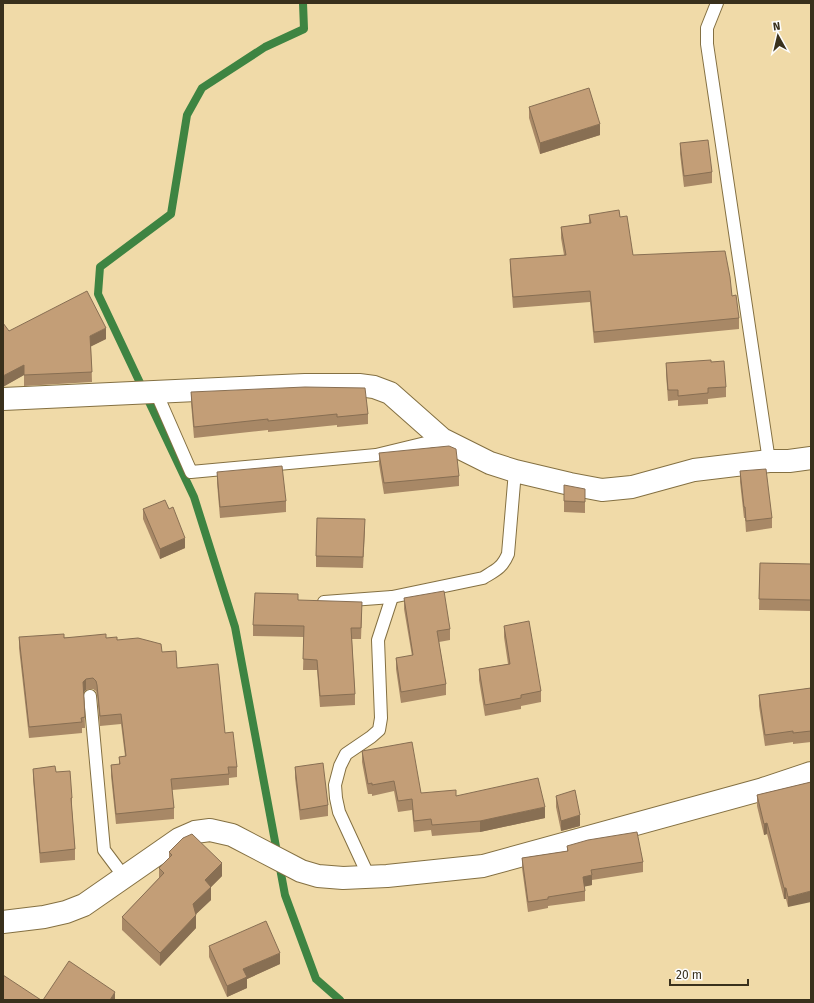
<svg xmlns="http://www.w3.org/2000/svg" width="814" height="1003" viewBox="0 0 814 1003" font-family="'Fira Sans',sans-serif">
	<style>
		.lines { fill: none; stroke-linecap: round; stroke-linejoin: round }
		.stream { stroke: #3e8442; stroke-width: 8 }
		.lane-casing { stroke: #847042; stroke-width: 14 }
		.street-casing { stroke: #847042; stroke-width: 24 }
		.lane { stroke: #fff; stroke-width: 12 }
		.street { stroke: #fff; stroke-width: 22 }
		.wall { fill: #a88866 }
		.shaded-wall { fill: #886f53 }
		.building { fill: #c39e77; stroke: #886f53 }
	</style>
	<rect width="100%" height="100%" fill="#f0daa8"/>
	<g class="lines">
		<!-- stream -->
		<polyline class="stream" points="303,3 304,29 265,47 202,88 187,115 171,214 100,267 98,294 194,497 235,627 285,895 316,979 340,1000"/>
		<defs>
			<g id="lane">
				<polyline points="717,3 707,28 707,44 769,461"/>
				<polyline points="156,392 191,472 376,455 442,439"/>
				<path d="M324,602L392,597L483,578C496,570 502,568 508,554L515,471"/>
				<polyline points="90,696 104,850 125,878"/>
				<polyline points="369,877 339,812 336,798 335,785 340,766 346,754 371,737 379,730 381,718 378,640 392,597"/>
			</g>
			<g id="street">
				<polyline points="3,399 305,385 359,385 374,387 390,393 442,439 490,463 515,471 570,484 602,490 632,487 694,470 769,461 789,461 811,458"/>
				<polyline points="3,922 44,917 66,912 84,905 179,839 195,832 210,830 232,835 301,871 318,876 343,878 387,876 483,866 763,789 811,773"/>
			</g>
		</defs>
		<!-- lane casing -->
		<use href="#lane" class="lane-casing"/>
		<!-- street casing -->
		<use href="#street" class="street-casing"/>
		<!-- lane -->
		<use href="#lane" class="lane"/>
		<!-- street -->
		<use href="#street" class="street"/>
	</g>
	<!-- wall -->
	<g class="wall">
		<polygon points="529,107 600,135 540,154 529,118"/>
		<polygon points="680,143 712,172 712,183 684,187 680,154"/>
		<polygon points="589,215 620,217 633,255 732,296 739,318 739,329 594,343 590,302 513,308 510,269 510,259 564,255 561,238 561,227 589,223"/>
		<polygon points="9,331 106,339 91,346 92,382 24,386 24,375 4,386"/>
		<polygon points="711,362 726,387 726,397 708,399 708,404 678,406 678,400 668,401 666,374 666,363"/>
		<polygon points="191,392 368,414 368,424 337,427 337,425 268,432 268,430 194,438 191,403"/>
		<polygon points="379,453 459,476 459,486 384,494 379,464"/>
		<polygon points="740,471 772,518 772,528 746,532 745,518 744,518 740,482"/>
		<polygon points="217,472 286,501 286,512 220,518 217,483"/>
		<polygon points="564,485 585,500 585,513 564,512"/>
		<polygon points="143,509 169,509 185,548 160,559 143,519"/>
		<polygon points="365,530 363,568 316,567 316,556"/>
		<polygon points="760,563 811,564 811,611 759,610"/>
		<polygon points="404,598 450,629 450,640 439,642 446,684 446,695 401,703 396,669 396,658 412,656 404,609"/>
		<polygon points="298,600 362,613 361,639 352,639 355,694 355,705 320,707 317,670 303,670 304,637 253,636 253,625"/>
		<polygon points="504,626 541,691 541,702 521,706 521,709 485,716 479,680 479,669 508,664 504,637"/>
		<polygon points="19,637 106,638 117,640 162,652 177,668 225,733 237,767 237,777 229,778 229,785 172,790 174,808 174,819 116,824 111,776 111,765 119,764 119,757 125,756 121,724 100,726 97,695 96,691 93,689 86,690 84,692 85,728 82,728 82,733 29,738 19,648"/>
		<polygon points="811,688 811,742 793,744 793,742 765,746 759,706 759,695"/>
		<polygon points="362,751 421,793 456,796 545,818 480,832 432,836 431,830 414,832 412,810 398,812 394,791 372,796 372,794 368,794 362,762"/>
		<polygon points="295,767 328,805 328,816 300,820 295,778"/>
		<polygon points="33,769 56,772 72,798 72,809 75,849 75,860 40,863 33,779"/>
		<polygon points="811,782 788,907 786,899 784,899 767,834 764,835 757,806 757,795"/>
		<polygon points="556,796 580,826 561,831 556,807"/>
		<polygon points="567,846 643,862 643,872 592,880 592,885 585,886 585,901 548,906 548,908 528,912 522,868 522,858 567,851"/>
		<polygon points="169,852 222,876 211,887 211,900 195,915 196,928 160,966 122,930 122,917 159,878 159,868 169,858"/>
		<polygon points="209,946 280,964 247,979 247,988 227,997 209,957"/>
	</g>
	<!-- shaded-wall -->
	<g class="shaded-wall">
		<polygon points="600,124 600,135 540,154 540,143"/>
		<polygon points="106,328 106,339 90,347 90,336"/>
		<polygon points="24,365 24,375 3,387 3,376"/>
		<polygon points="185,538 185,548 160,559 160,549"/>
		<polygon points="86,679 86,690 83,693 83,682"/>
		<polygon points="545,807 545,818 480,832 480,821"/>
		<polygon points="580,815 580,826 561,831 561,821"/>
		<polygon points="767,823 767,834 764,835 764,824"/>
		<polygon points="222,863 222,876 211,887 211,900 193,917 193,904 205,880"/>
		<polygon points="592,875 592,885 583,887 583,877"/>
		<rect x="784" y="888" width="2" height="11"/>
		<polygon points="811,891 811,902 788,907 788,897"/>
		<polygon points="196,915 196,928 160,966 160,953"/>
		<polygon points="280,953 280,964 247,979 247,988 227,997 227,986 243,969"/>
		<polygon points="115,992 115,1000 110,1000"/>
	</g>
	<!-- building -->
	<g class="building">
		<polygon points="589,88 600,124 540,143 529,107"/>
		<polygon points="708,140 712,172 684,176 680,143"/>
		<polygon points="619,210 620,217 627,216 633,255 725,251 730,277 732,296 736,295 739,318 594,332 590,291 513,297 510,259 566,255 561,227 591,223 589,215"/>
		<polygon points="87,291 106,328 90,336 92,372 24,375 24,365 3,376 3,323 9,331"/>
		<polygon points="711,360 711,362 724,361 726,387 708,388 708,393 678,396 678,390 668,390 666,363"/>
		<polygon points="305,387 365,388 368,414 337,417 337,414 268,421 268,419 194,427 191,392"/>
		<polygon points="449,446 456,449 459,476 384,483 379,453"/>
		<polygon points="282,466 286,501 220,507 217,472"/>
		<polygon points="766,469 772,518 746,521 745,507 744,507 740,471"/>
		<polygon points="564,485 585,489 585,502 564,501"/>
		<polygon points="165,500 169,509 173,507 185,538 160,549 143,509"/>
		<polygon points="317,518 365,519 363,557 316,556"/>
		<polygon points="760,563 811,564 811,600 759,599"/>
		<polygon points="444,591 450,629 437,631 446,684 401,692 396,658 413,655 404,598"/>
		<polygon points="255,593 298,594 298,600 362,602 361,628 351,628 355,694 320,696 317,660 303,659 304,626 253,625"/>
		<polygon points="529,621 541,691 521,695 521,698 485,705 479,669 510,664 504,626"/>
		<polygon points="64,634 64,638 106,634 106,638 117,637 117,640 138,638 161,644 162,652 176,651 177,668 218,664 225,733 233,732 237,767 228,767 229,774 171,779 174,808 116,814 111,765 120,764 119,757 126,756 121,714 100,716 97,685 96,681 93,678 86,679 83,682 85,717 81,718 82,722 29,727 19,637"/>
		<polygon points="811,688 811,731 793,733 793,731 765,735 759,695"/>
		<polygon points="412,742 421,793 456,790 456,796 538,778 545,807 480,821 432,825 431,819 414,821 412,799 398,801 394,781 372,785 372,783 368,784 362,751"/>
		<polygon points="323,763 328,805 300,810 295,767"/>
		<polygon points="55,766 56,772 70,771 72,798 71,798 75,849 40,853 33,769"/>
		<polygon points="811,782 811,891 788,897 786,888 784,888 767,823 764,824 757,795"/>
		<polygon points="575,790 580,815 561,821 556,796"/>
		<polygon points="637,832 643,862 591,870 592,875 583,877 585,891 548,897 548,899 528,902 522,858 568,851 567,846 588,840"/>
		<polygon points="192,834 222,863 205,880 211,887 193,904 196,915 160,953 122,917 164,873 159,868 172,855 169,852 183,838"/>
		<polygon points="266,921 280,953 243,969 247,977 227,986 209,946"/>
		<polygon points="69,961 115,992 110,1000 43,1000"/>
		<polygon points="3,975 41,1000 3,1000"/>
	</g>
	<!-- border -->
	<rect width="814" height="1003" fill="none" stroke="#39301c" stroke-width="8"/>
	<!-- north arrow -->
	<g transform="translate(778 36) rotate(352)" stroke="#fdfdfd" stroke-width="3" paint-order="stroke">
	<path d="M0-3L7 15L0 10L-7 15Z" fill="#39301c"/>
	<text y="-6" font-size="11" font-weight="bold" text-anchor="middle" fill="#39301c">N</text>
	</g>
	<!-- scale -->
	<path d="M670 979v6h78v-6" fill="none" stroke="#39301c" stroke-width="2"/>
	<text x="676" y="979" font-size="12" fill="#39301c" stroke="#fdfdfd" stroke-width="3" paint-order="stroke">20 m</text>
</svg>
